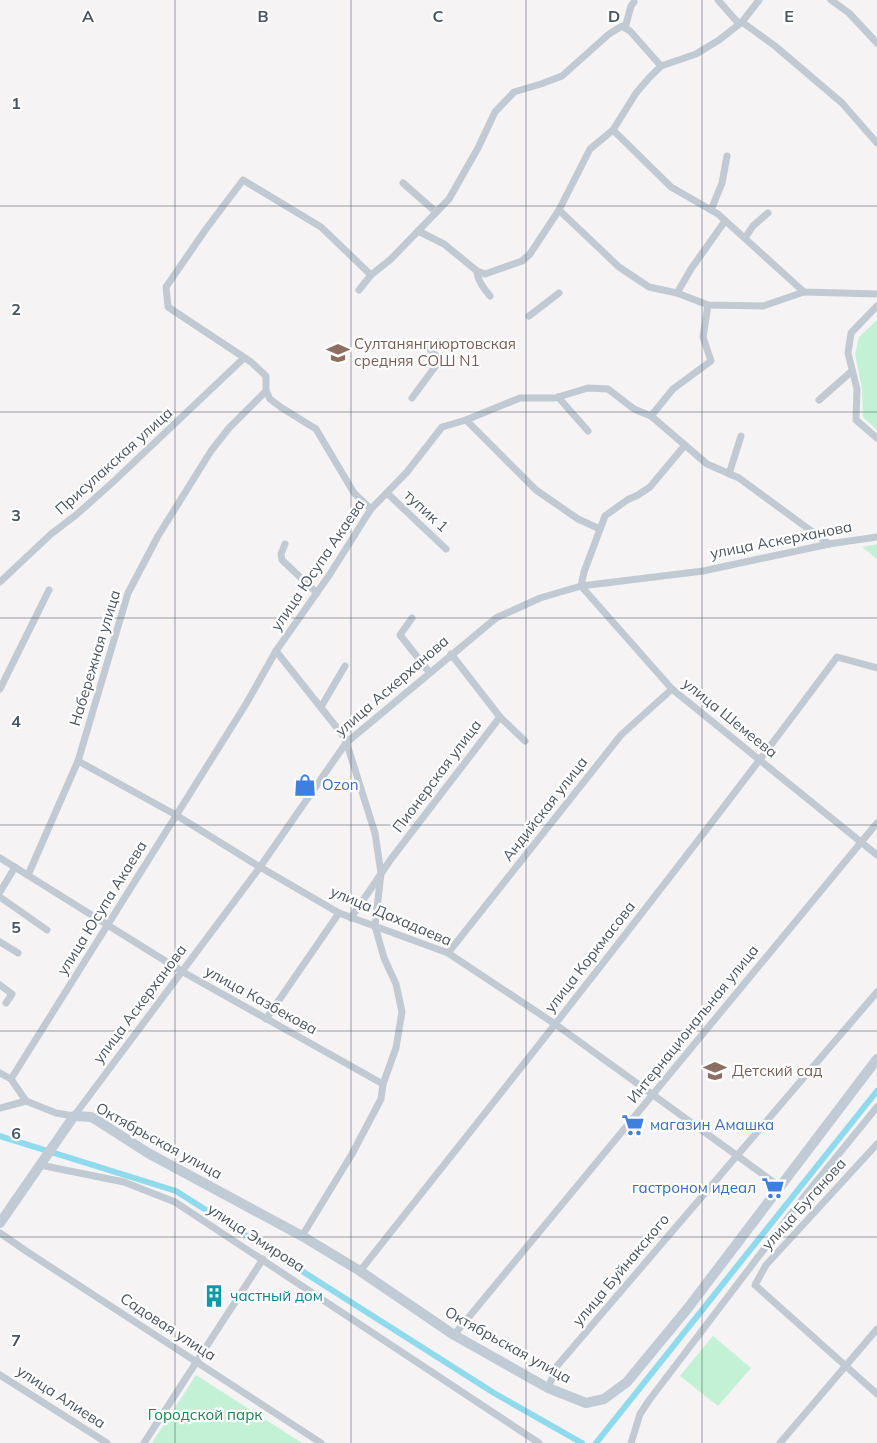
<svg xmlns="http://www.w3.org/2000/svg" width="877" height="1443" viewBox="0 0 877 1443" font-family="Mulish,sans-serif">
	<style>
		.green { fill: #c3f1d5 }
		.lines { fill: none; stroke-linecap: round; stroke-linejoin: round }
		.canal { stroke: #90daee; stroke-width: 6 }
		.street { stroke: #c1cad2; stroke-width: 7 }
		.secondary { stroke: #c1cbd6; stroke-width: 10 }
		.grid { fill: none; stroke: #4a5661; stroke-width: 1; stroke-opacity: 0.55 }
		.labels { text-anchor: middle; stroke-width: 4.5; stroke-linejoin: round; paint-order: stroke }
		.education-label { font-size: 15px; fill: #785e54; stroke: #fff; text-anchor: start }
		.street-label { font-size: 15px; fill: #4a5661; stroke: #fff }
		.shop-label { font-size: 15px; fill: #366cbe; stroke: #fff; text-anchor: start }
		.culture-label { font-size: 15px; fill: #0d838f; stroke: #fff; text-anchor: start }
		.park-label { font-size: 15px; fill: #17864f; stroke: #fff }
		.grid-label { font-size: 16px; text-anchor: middle; font-weight: bold; fill: #4a5661; stroke: #fff; stroke-width: 4.5; stroke-linejoin: round; paint-order: stroke }
	</style>
	<rect width="100%" height="100%" fill="#f5f3f3"/>
	<!-- green -->
	<g class="green">
		<polygon points="877,320 877,430 863,417 862,389 855,354 859,337"/>
		<polygon points="877,544 877,559 862,547"/>
		<polygon points="713,1336 751,1368 718,1406 680,1376"/>
		<polygon points="196,1375 302,1443 152,1443"/>
	</g>
	<g class="lines">
		<!-- canal -->
		<g class="canal">
			<polyline points="0,1136 176,1191 494,1393 582,1443"/>
			<polyline points="596,1443 877,1091"/>
		</g>
		<!-- street -->
		<g class="street">
			<polyline points="718,0 739,24"/>
			<polyline points="831,0 849,13 877,43"/>
			<polyline points="742,22 775,46 842,103 877,143"/>
			<polyline points="625,28 631,6 634,2"/>
			<polyline points="613,130 671,187 718,214 804,292 877,294"/>
			<polyline points="403,183 436,212"/>
			<polyline points="559,210 619,267 649,287 677,293 708,305 763,306 804,292"/>
			<polyline points="711,210 722,183 727,156"/>
			<polyline points="418,231 444,244 477,271 485,274 522,261 530,254 559,210 590,149 613,130 636,93 649,78 661,66 696,54 719,40 742,22 759,0"/>
			<polyline points="745,238 753,226 768,213"/>
			<path d="M477,271C477,280 484,289 490,296"/>
			<polyline points="371,275 321,227 243,180 206,229 166,287 168,307 251,362 266,376 266,391 270,399 282,408 316,429 354,493 371,509"/>
			<polyline points="359,290 371,275 391,259 449,199 478,148 495,112 514,92 541,84 562,76 609,34 622,26 630,31 661,66"/>
			<polyline points="677,293 691,269 725,221"/>
			<polyline points="877,306 851,333 848,353 857,389 856,420 877,438"/>
			<polyline points="529,316 559,293"/>
			<polyline points="558,397 588,431"/>
			<polyline points="412,398 440,360 427,346"/>
			<polyline points="819,400 852,371"/>
			<polyline points="651,416 673,389 711,361 703,337 708,305"/>
			<polyline points="466,420 536,490 578,519 600,529"/>
			<polyline points="685,445 650,487 638,495 627,500 605,516 584,572 581,586 672,689 877,855"/>
			<polyline points="729,474 741,436"/>
			<polyline points="387,493 446,549"/>
			<polyline points="285,544 281,554 282,560 317,593"/>
			<polyline points="0,582 51,534 76,515 112,483 244,358"/>
			<polyline points="412,618 400,635 430,673"/>
			<polyline points="276,651 345,738 375,833 381,873 375,926 384,958 396,984 402,1012 396,1048 383,1084 381,1099 352,1154 302,1236"/>
			<polyline points="0,689 49,590"/>
			<polyline points="321,707 345,666"/>
			<polyline points="500,717 525,741"/>
			<polyline points="78,761 176,815 260,867 339,913 448,953 555,1024 779,1186"/>
			<polyline points="0,858 183,972 383,1084"/>
			<polyline points="28,875 78,761 128,593 158,536 211,451 229,428 266,391"/>
			<polyline points="0,892 15,867"/>
			<polyline points="0,897 47,930"/>
			<polyline points="351,918 391,859 500,717 451,654"/>
			<polyline points="0,942 18,953"/>
			<polyline points="448,953 621,735 672,689"/>
			<polyline points="0,985 12,994 6,1003"/>
			<polyline points="266,1019 339,913"/>
			<polyline points="0,1073 11,1079 26,1101 56,1113 74,1116 260,867 346,743 496,618 540,598 581,586 703,571 829,544 877,537"/>
			<polyline points="11,1079 246,704 276,651 330,574 371,509 407,472 442,427 466,420 520,398 555,398 588,388 608,389 634,409 651,416 707,464 739,478 829,544"/>
			<polyline points="0,1108 26,1101"/>
			<polyline points="877,1144 766,1265 755,1285 877,1394"/>
			<polyline points="40,1165 124,1182 175,1202 539,1443"/>
			<polyline points="0,1233 26,1251 321,1443"/>
			<path d="M360,1271C521,1068 682,865 837,657L877,668"/>
			<polyline points="454,1335 877,823"/>
			<polyline points="0,1375 107,1443"/>
			<polyline points="548,1388 557,1366 877,992"/>
			<polyline points="144,1443 263,1259"/>
			<polyline points="631,1443 640,1414 650,1399 803,1198 877,1107"/>
			<polyline points="780,1443 877,1329"/>
		</g>
		<!-- secondary -->
		<polyline class="secondary" points="0,1223 74,1116 91,1117 98,1121 148,1153 302,1236 360,1271 454,1335 548,1388 586,1403 604,1399 627,1382 688,1308 877,1059"/>
	</g>
	<!-- grid -->
	<path class="grid" d="M175,0V1443M351,0V1443M526,0V1443M702,0V1443M0,206H877M0,412H877M0,618H877M0,825H877M0,1031H877M0,1237H877"/>
	<!-- icons -->
	<defs>
		<symbol id="school-bare" viewBox="-9 -9 18 18"><path d="M0-5L7-2L0 1L-7-2ZM-4 1L0 2.5L4 1V4Q0 6-4 4Z" fill="#8d6e63" stroke="#fff" stroke-width="2.5" paint-order="stroke"/></symbol>
		<symbol id="shop-bare" viewBox="-9 -9 18 18"><path d="M-5-2.5h2.3a2.7 3.5 0 0 1 5.4 0H5L5.5 6h-11ZM-1.5-2.5h3a1.5 2.3 0 0 0-3 0Z" fill="#3f7fe0" stroke="#fff" stroke-width="2.5" paint-order="stroke"/></symbol>
		<symbol id="supermarket-bare" viewBox="-9 -9 18 18"><path d="M-6-5.5h2.5l.6 2H6L4.5 2H-2.5L-4.4-4H-6ZM-1.5 3.2a1.3 1.3 0 1 0 .1 0ZM3 3.2a1.3 1.3 0 1 0 .1 0Z" fill="#3f7fe0" stroke="#fff" stroke-width="2.5" paint-order="stroke"/></symbol>
		<symbol id="building-bare" viewBox="-9 -9 18 18"><path d="M-4-6H4V6H1V3H-1V6H-4ZM-2.5-4.3h1.7v1.8h-1.7ZM.8-4.3h1.7v1.8H.8ZM-2.5-1h1.7V.8h-1.7ZM.8-1h1.7V.8H.8Z" fill="#0f9aa8" stroke="#fff" stroke-width="2.5" paint-order="stroke"/></symbol>
	</defs>
	<g fill-rule="evenodd">
		<use href="#school-bare" x="322" y="337" width="32" height="32"/>
		<use href="#shop-bare" x="289" y="769" width="32" height="32"/>
		<use href="#school-bare" x="699" y="1055" width="32" height="32"/>
		<use href="#supermarket-bare" x="617" y="1109" width="32" height="32"/>
		<use href="#supermarket-bare" x="757" y="1172" width="32" height="32"/>
		<use href="#building-bare" x="198" y="1280" width="32" height="32"/>
	</g>
	<g class="labels">
		<!-- education labels -->
		<g class="education-label">
			<text x="354" y="349">Султанянгиюртовская<tspan x="354" dy="17">средняя СОШ N1</tspan></text>
			<text x="732" y="1076">Детский сад</text>
		</g>
		<!-- street labels -->
		<g class="street-label">
			<text transform="translate(114 461) rotate(-42)" y="5">Присулакская улица</text>
			<text transform="translate(426 511) rotate(43)" y="5">тупик 1</text>
			<text transform="translate(781 540) rotate(-11)" y="5">улица Аскерханова</text>
			<text transform="translate(318 565) rotate(-56)" y="5">улица Юсупа Акаева</text>
			<text transform="translate(95 658) rotate(-73)" y="5">Набережная улица</text>
			<text transform="translate(392 686) rotate(-41)" y="5">улица Аскерханова</text>
			<text transform="translate(730 718) rotate(39)" y="5">улица Шемеева</text>
			<text transform="translate(437 776) rotate(-53)" y="5">Пионерская улица</text>
			<text transform="translate(545 809) rotate(-52)" y="5">Андийская улица</text>
			<text transform="translate(102 908) rotate(-58)" y="5">улица Юсупа Акаева</text>
			<text transform="translate(391 916) rotate(23)" y="5">улица Дахадаева</text>
			<text transform="translate(590 957) rotate(-52)" y="5">улица Коркмасова</text>
			<text transform="translate(261 1000) rotate(29)" y="5">улица Казбекова</text>
			<text transform="translate(140 1004) rotate(-53)" y="5">улица Аскерханова</text>
			<text transform="translate(693 1024) rotate(-51)" y="5">Интернациональная улица</text>
			<text transform="translate(159 1141) rotate(29)" y="5">Октябрьская улица</text>
			<text transform="translate(804 1204) rotate(-48)" y="5">улица Буганова</text>
			<text transform="translate(256 1238) rotate(33)" y="5">улица Эмирова</text>
			<text transform="translate(621 1270) rotate(-50)" y="5">улица Буйнакского</text>
			<text transform="translate(168 1327) rotate(33)" y="5">Садовая улица</text>
			<text transform="translate(508 1345) rotate(29)" y="5">Октябрьская улица</text>
			<text transform="translate(61 1397) rotate(33)" y="5">улица Алиева</text>
		</g>
		<!-- shop labels -->
		<g class="shop-label">
			<text x="322" y="790">Ozon</text>
			<text x="650" y="1130">магазин Амашка</text>
			<text x="756" y="1193" text-anchor="end">гастроном идеал</text>
		</g>
		<!-- culture labels -->
		<g class="culture-label">
			<text x="230" y="1301">частный дом</text>
		</g>
		<!-- park labels -->
		<g class="park-label">
			<text x="205" y="1420">Городской парк</text>
		</g>
	</g>
	<g class="grid-label">
		<text x="88" y="22">A</text>
		<text x="263" y="22">B</text>
		<text x="438" y="22">C</text>
		<text x="614" y="22">D</text>
		<text x="789" y="22">E</text>
		<text x="16" y="109">1</text>
		<text x="16" y="315">2</text>
		<text x="16" y="521">3</text>
		<text x="16" y="727">4</text>
		<text x="16" y="933">5</text>
		<text x="16" y="1139">6</text>
		<text x="16" y="1346">7</text>
	</g>
</svg>
